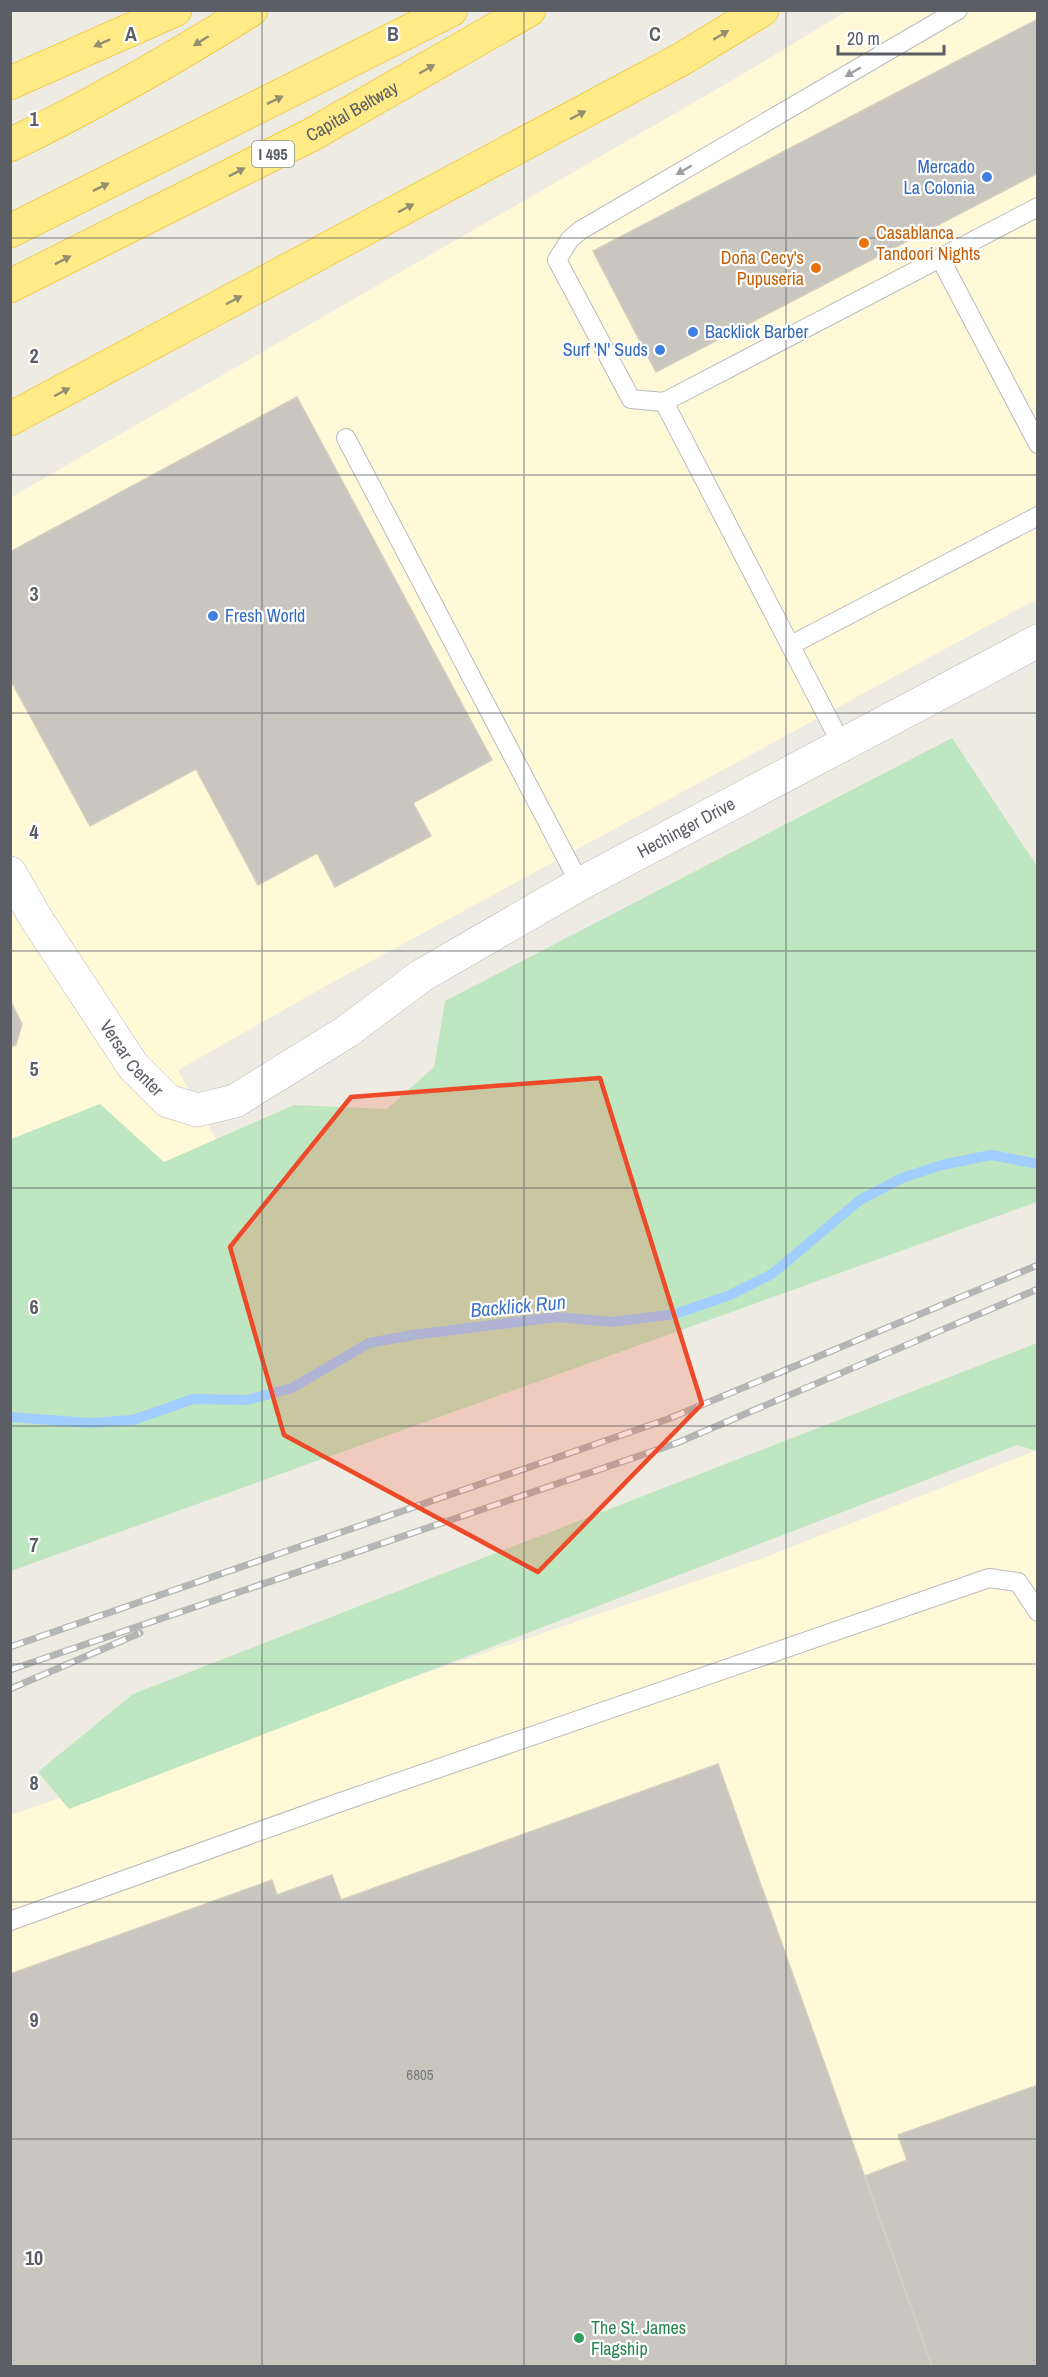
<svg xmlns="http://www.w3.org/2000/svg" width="1048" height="2377" viewBox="0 0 1048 2377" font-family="'Archivo Narrow',sans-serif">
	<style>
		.commercial { fill: #fff9d7 }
		.green { fill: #bee6c1 }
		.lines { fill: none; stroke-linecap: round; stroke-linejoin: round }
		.stream { stroke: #a1ceff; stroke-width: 10 }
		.building { fill: #c9c6bf; stroke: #d3cfc0; stroke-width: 1.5 }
		.service-casing { stroke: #b8babf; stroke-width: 20 }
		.minor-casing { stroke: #b8babf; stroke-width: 34 }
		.motorway-casing { stroke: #f0ba00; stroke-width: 34 }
		.service { stroke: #fff; stroke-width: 18 }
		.minor { stroke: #fff; stroke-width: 33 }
		.motorway { stroke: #ffeb88; stroke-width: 33 }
		.rail-casing { stroke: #b4b5b5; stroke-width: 7 }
		.rail { stroke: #fff; stroke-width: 4.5; stroke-dasharray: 14; stroke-linecap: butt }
		.oneway { fill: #948f71 }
		.oneway2 { fill: #9d9ea2 }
		.marked { fill: #ee4928; fill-opacity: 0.2; stroke: #ee4928; stroke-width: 4.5; stroke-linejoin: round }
		.grid { fill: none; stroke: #5b5e64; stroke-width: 1.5; stroke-opacity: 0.55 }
		.shop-dot { fill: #3f7fe0; stroke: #fff; stroke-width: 2 }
		.food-dot { fill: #e8710a; stroke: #fff; stroke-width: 2 }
		.leisure-dot { fill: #2e9e5b; stroke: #fff; stroke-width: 2 }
		.labels { text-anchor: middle; stroke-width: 4.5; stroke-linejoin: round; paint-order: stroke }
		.number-label { font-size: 15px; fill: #76787b }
		.shield { fill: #fff; stroke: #8c8e92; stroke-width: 1.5 }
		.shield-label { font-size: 16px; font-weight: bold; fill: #5b5e64 }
		.street-label { font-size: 18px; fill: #5b5e64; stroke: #fff }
		.shop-label { font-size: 18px; fill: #366cbe; stroke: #fff; text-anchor: end }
		.food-label { font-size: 18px; fill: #c56008; stroke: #fff; text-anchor: start }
		.leisure-label { font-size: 18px; fill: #27864d; stroke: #fff; text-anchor: start }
		.water-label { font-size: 20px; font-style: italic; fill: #4075c6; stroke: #fff }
		.grid-label { font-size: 20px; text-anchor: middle; font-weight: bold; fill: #5b5e64; stroke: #fff; stroke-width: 4.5; stroke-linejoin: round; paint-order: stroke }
	</style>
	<rect width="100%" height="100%" fill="#eeece2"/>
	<!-- commercial -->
	<g class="commercial">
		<polygon points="847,11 1037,11 1037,599 331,983 178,1070 375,1428 11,1537 10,498 743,74"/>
		<polygon points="1037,1450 1037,2366 11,2366 10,1815 766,1557"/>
	</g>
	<!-- green -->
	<g class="green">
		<polygon points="952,738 1037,866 1037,1202 11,1571 11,1139 100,1104 164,1162 294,1105 387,1109 434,1067 445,1001"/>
		<polygon points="1037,1343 1037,1451 1017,1445 69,1809 38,1772 133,1694"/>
	</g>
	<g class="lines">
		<!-- stream -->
		<polyline class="stream" points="10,1417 90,1423 133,1420 193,1399 247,1400 292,1388 369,1343 413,1335 557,1317 612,1322 675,1314 730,1295 772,1274 860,1200 902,1178 942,1165 991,1155 1038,1164"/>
	</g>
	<!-- building -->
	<g class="building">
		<polygon points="1038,19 1038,173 656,372 593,251"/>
		<polygon points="297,397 492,760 413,803 431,836 335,887 317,853 258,885 196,769 90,826 10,679 10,552"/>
		<polygon points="10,1000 22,1024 16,1045 10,1047"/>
		<polygon points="718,1764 932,2366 10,2366 10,1974 272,1880 277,1895 332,1875 341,1900"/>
		<polygon points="1038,2085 1038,2366 932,2366 865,2176 907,2160 898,2135"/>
	</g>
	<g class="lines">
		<defs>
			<g id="service">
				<polyline points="958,10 581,230 570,239 557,260 631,399 664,402 1038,207"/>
				<polyline points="940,258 1038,444"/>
				<polyline points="664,402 842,745"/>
				<polyline points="346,438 580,884"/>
				<polyline points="791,645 1038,516"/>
				<polyline points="10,1921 338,1803 989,1578 1018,1582 1038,1612"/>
			</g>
			<g id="minor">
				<path id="s1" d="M10,873L37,920L133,1066L168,1101L197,1110L235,1101L346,1032L421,976L580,884L1038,641"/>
			</g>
			<g id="motorway">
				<polyline points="10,83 175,10"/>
				<path d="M10,145C93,105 173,59 251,10"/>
				<polyline points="10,231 451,10"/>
				<path id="s2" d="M10,286L311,135L529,10"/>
				<polyline points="10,419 680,60 762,10"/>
			</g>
		</defs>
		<!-- service casing -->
		<use href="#service" class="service-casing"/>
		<!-- minor casing -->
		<use href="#minor" class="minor-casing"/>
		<!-- motorway casing -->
		<use href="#motorway" class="motorway-casing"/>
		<!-- service -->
		<use href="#service" class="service"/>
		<!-- minor -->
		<use href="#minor" class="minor"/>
		<!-- motorway -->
		<use href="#motorway" class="motorway"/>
		<defs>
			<g id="rail">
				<polyline points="10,1647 668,1419 1038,1265"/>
				<polyline points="10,1670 677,1443 1038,1289"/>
				<polyline points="10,1689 140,1633"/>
			</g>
		</defs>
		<!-- rail casing -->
		<use href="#rail" class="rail-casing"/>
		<!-- rail -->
		<use href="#rail" class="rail"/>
	</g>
	<!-- one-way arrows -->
	<defs><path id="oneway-solid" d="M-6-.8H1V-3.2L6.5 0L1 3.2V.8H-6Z" transform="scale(1.5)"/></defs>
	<g class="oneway">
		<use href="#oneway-solid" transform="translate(721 35) rotate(-31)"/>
		<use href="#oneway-solid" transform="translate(201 41) rotate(148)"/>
		<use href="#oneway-solid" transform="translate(102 43) rotate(156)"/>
		<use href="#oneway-solid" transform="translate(427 69) rotate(-30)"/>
		<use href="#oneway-solid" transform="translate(275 100) rotate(-26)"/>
		<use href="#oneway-solid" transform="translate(578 115) rotate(-28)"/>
		<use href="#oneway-solid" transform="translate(237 172) rotate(-27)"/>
		<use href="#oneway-solid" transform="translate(101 187) rotate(-26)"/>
		<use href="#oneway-solid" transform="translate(406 208) rotate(-28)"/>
		<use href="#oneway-solid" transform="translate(63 260) rotate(-27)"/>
		<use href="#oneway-solid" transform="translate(234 300) rotate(-28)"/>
		<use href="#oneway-solid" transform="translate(62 392) rotate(-28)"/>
	</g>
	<g class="oneway2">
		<use href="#oneway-solid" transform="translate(853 72) rotate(150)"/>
		<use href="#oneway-solid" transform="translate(684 170) rotate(150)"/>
	</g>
	<!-- marked area -->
	<path class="marked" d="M600,1078L702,1404L538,1572L284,1435L230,1247L351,1097Z"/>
	<!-- grid -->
	<path class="grid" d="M262,10V2366M524,10V2366M786,10V2366M10,238H1038M10,475H1038M10,713H1038M10,951H1038M10,1188H1038M10,1426H1038M10,1664H1038M10,1902H1038M10,2139H1038"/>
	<!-- markers -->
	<g class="shop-dot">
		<circle cx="987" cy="177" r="6"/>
		<circle cx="693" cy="332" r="6"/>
		<circle cx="660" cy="350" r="6"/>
		<circle cx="213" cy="616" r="6"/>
	</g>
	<g class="food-dot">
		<circle cx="864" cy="243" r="6"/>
		<circle cx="816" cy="268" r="6"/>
	</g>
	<circle class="leisure-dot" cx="579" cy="2338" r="6"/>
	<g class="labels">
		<!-- number labels -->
		<g class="number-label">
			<text x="420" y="2080">6805</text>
		</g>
		<!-- shield labels -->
		<rect class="shield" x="252" y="141" width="42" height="26" rx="4.5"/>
		<g class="shield-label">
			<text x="273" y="160">I 495</text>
		</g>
		<!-- street labels -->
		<g class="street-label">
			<text dy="6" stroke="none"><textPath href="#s2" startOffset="384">Capital Beltway</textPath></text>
			<text dy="6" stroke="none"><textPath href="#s1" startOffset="876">Hechinger Drive</textPath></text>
			<text dy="6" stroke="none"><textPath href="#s1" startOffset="222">Versar Center</textPath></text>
		</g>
		<!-- shop labels -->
		<g class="shop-label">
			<text x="975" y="173">Mercado<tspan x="975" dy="21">La Colonia</tspan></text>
			<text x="705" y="338" text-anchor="start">Backlick Barber</text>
			<text x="648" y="356">Surf 'N' Suds</text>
			<text x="225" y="622" text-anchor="start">Fresh World</text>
		</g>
		<!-- food labels -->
		<g class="food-label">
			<text x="876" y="239">Casablanca<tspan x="876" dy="21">Tandoori Nights</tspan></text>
			<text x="804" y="264" text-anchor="end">Doña Cecy's<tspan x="804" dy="21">Pupuseria</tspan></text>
		</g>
		<!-- leisure labels -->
		<g class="leisure-label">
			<text x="591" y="2334">The St. James<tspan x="591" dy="21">Flagship</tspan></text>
		</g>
		<!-- water labels -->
		<g class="water-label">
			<text transform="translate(518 1306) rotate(-5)" y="7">Backlick Run</text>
		</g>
	</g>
	<g class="grid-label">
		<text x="131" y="41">A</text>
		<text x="393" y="41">B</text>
		<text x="655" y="41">C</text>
		<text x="34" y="126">1</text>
		<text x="34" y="363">2</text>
		<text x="34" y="601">3</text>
		<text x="34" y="839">4</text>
		<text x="34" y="1076">5</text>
		<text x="34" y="1314">6</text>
		<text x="34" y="1552">7</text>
		<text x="34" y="1790">8</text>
		<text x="34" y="2027">9</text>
		<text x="34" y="2265">10</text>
	</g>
	<!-- border -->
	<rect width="1048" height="2377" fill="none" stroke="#5b5e64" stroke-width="24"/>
	<!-- scale -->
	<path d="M838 45v9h106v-9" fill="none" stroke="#5b5e64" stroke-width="3"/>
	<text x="847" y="45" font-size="18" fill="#5b5e64" stroke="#ffffff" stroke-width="4.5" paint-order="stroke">20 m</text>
</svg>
